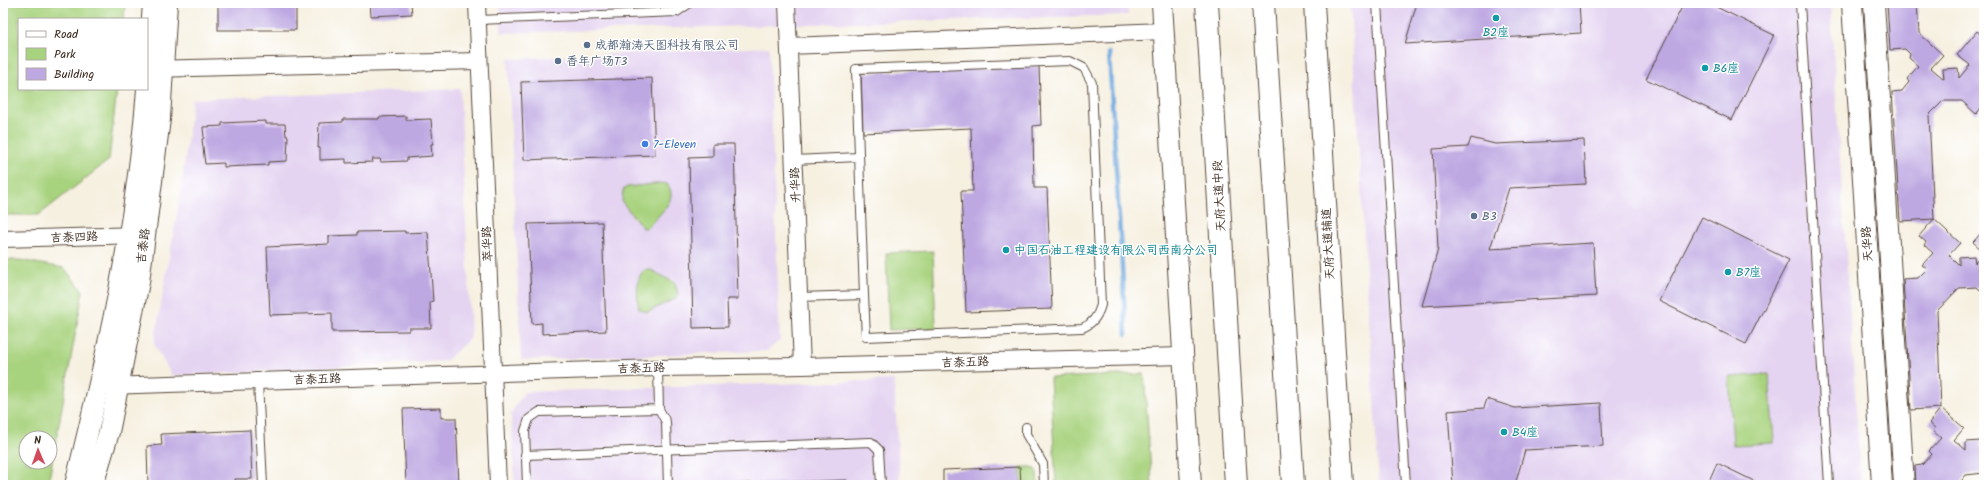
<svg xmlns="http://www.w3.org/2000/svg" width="1987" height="488" viewBox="0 0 1987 488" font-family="Kalam,'LXGW WenKai TC',sans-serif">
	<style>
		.built { fill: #e4d3f1 }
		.green { fill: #a8d37e; stroke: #727e4e; fill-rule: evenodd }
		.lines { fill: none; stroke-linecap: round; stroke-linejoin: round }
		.stream { stroke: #6fa9df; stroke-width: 4.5 }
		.building { fill: #bea8e2 }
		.service-casing { stroke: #57483b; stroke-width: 10 }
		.minor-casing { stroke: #57483b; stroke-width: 18 }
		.tertiary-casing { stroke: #57483b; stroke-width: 22 }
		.primary-casing { stroke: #57483b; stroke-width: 24 }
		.service { stroke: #fff; stroke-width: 8 }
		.minor { stroke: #fff; stroke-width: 16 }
		.tertiary { stroke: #fff; stroke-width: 20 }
		.primary { stroke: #fff; stroke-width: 22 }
		.culture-dot { fill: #0f9aa8; stroke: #fff; stroke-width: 1.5 }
		.service-dot { fill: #5c6f8a; stroke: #fff; stroke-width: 1.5 }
		.shop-dot { fill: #3f7fe0; stroke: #fff; stroke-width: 1.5 }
		.labels { text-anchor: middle; stroke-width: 3; stroke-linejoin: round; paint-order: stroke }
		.culture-label { font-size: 12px; fill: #0d838f; stroke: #fff; text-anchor: start }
		.service-label { font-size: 12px; fill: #4e5e75; stroke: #fff; text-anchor: start }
		.shop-label { font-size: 12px; fill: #366cbe; stroke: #fff; text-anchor: start }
		.street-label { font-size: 12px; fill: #3b2a1e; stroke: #fff }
	</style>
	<rect width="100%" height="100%" fill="#fff"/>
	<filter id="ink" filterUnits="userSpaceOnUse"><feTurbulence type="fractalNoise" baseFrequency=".025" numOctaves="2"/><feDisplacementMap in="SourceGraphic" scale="8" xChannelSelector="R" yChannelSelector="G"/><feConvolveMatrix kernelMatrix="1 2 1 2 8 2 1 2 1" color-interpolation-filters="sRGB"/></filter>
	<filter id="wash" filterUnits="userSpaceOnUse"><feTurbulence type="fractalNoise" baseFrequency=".012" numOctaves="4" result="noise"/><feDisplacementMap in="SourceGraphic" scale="16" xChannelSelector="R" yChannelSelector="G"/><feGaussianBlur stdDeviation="0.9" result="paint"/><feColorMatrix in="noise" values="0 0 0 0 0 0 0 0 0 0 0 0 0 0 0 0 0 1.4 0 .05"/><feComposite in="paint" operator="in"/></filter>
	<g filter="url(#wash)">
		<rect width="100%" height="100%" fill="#f6f0e0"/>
		<!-- built -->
		<g class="built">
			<polygon points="500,3 1127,3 1128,15 501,33"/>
			<polygon points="1350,3 1830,3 1861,485 1379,485"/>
			<polygon points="769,47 780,340 767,351 521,360 508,59"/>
			<polygon points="460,89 471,337 446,361 172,376 154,344 182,184 192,99"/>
			<polygon points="894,380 900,485 515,485 511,414 524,392"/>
		</g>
		<!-- green -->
		<g class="green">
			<polygon points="3,3 125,3 124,19 19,19 19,89 117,89 109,160 39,215 3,215"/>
			<path d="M662,183L667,184C680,200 658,215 647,228H643L622,202L623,190L627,187Z"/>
			<polygon points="933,251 936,328 889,330 886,253"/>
			<path d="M3,260H19L64,268L83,291L48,485H3ZM26,438H50V462H26Z"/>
			<path d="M645,270H651L675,283L678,294L675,299L647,312L639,309C637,298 635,276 645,270Z"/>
			<polygon points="1144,374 1152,485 1056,485 1050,378"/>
			<polygon points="1769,374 1774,443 1733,445 1729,377"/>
			<polygon points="1020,467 1033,467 1037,472 1038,485 1021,485"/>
		</g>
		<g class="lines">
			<!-- stream -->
			<polyline class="stream" points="1109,53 1126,334"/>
		</g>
		<g id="blocks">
			<!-- building -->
			<g class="building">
				<rect x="218" y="3" width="78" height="27"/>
				<polygon points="370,3 411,3 412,14 371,16"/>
				<polygon points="1417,3 1579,3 1581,33 1405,44"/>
				<polygon points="1684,3 1708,3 1774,35 1732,120 1646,79"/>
				<polygon points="1887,3 1917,3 1919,33 1943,55 1931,68 1944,79 1943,69 1958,68 1959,78 1970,65 1957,55 1977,31 1984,37 1984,54 1980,58 1984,61 1984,105 1976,114 1962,101 1943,101 1929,115 1934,219 1960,243 1949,255 1959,265 1959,257 1974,256 1975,263 1984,253 1984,294 1977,287 1959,288 1937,311 1941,408 1911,410 1903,279 1918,278 1927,269 1922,265 1933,253 1924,245 1926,242 1919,236 1934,219 1900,221 1892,92 1902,91 1909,82 1907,79 1918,66 1909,58 1910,54 1905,49 1890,50"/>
				<polygon points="1039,66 1041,125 1033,126 1034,188 1047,188 1052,309 966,312 961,191 973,191 971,128 863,133 861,73"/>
				<polygon points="652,78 655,155 524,160 521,82"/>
				<polygon points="406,116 406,120 431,119 433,144 431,144 432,156 407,158 407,161 381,162 380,159 372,159 373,162 346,163 346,159 320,160 320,148 318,148 319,123 343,122 343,119 379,119 379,117"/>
				<polygon points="266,121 266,124 285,124 286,136 288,136 287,161 268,162 268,165 224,167 224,163 205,164 202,139 204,138 203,127 222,126 222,123"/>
				<polygon points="1471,138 1495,144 1584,140 1586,184 1509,188 1490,249 1593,243 1596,296 1422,306 1438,249 1433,149 1468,147"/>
				<polygon points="713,144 734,144 738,299 727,299 728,327 693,328 689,158 713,157"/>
				<polygon points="1702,217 1789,260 1746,344 1659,301"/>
				<polygon points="602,222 606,331 542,334 542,323 532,324 528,224"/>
				<polygon points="1984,230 1984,252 1973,242"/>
				<polygon points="405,231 405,233 428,232 433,301 430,302 431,328 409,328 409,331 332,332 332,313 270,315 267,247 329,244 329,236 357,235 357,232"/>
				<polygon points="1487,399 1515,408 1601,403 1603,446 1525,450 1515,485 1453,485 1448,411 1484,408"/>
				<polygon points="441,408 441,418 456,418 459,485 406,485 403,409"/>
				<polygon points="1941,408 1964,428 1954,440 1966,450 1966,442 1981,441 1982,450 1984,447 1984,473 1966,475 1958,485 1916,485 1915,466 1922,465 1932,454 1929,451 1941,438 1933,431 1935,428 1929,423"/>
				<polygon points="250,430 252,479 235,479 235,485 148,485 147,446 162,445 161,434"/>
				<polygon points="1717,463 1762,485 1707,485"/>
				<polygon points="1020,467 1021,485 943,485 943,470"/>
				<polygon points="847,480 847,485 724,485 724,484"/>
			</g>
		</g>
	</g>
	<g filter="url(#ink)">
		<use href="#blocks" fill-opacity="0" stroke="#57483b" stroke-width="1"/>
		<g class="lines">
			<defs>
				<g id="service">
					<polyline points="1377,3 1406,485"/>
					<polyline points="1800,3 1829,485"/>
					<polyline points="478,20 677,12 690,3"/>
					<polyline points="794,160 859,157"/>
					<path d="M799,297L864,295L866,337L1082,328C1093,324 1098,316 1101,305L1092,83L1084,68L1070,61L856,69L864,295"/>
					<polyline points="258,381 263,485"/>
					<polyline points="659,409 666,422 668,485"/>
					<polyline points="1026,427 1026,434 1043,464 1044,485"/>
					<polyline points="525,455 871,442 879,450 881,485"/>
					<polyline points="527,485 525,431 529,419 539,412 659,409 658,368"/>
				</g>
				<g id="minor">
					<polyline points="477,3 498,485"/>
					<polyline points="787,3 802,366"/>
					<polyline points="789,46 1164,31"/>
					<polyline points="151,69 479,61"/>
					<polyline points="3,239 139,235"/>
					<polyline points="107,386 658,368 802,366 1183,356"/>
				</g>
				<g id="tertiary">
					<polyline points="1162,3 1191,485"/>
					<polyline points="1314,3 1343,485"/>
					<polyline points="1852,3 1882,485"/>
					<polyline points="1874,3 1904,485"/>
					<polyline points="147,86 153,3"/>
					<path d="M75,485C107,355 137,223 147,89"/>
					<polyline points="93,485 109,432 139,282 160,119 167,3"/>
				</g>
				<g id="primary">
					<polyline points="1207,3 1236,485"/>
					<polyline points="1263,3 1293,485"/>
				</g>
			</defs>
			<!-- service casing -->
			<use href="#service" class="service-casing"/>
			<!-- minor casing -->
			<use href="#minor" class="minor-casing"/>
			<!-- tertiary casing -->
			<use href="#tertiary" class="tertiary-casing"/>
			<!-- primary casing -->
			<use href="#primary" class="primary-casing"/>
			<!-- service -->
			<use href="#service" class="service"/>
			<!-- minor -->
			<use href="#minor" class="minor"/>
			<!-- tertiary -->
			<use href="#tertiary" class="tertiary"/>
			<!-- primary -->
			<use href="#primary" class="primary"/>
		</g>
	</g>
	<!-- markers -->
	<g class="culture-dot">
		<circle cx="1496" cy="18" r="4"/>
		<circle cx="1705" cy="68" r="4"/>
		<circle cx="1006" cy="250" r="4"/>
		<circle cx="1728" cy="272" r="4"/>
		<circle cx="1504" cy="432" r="4"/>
	</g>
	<g class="service-dot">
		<circle cx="587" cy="45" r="4"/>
		<circle cx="558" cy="61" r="4"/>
		<circle cx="1474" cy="216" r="4"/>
	</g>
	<circle class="shop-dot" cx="645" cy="144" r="4"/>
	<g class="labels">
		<!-- culture labels -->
		<g class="culture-label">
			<text x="1496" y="36" text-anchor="middle">B2座</text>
			<text x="1713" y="72">B6座</text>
			<text x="1014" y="254">中国石油工程建设有限公司西南分公司</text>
			<text x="1736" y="276">B7座</text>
			<text x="1512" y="436">B4座</text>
		</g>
		<!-- service labels -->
		<g class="service-label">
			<text x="595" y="49">成都瀚涛天图科技有限公司</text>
			<text x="566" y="65">香年广场T3</text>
			<text x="1482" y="220">B3</text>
		</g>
		<!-- shop labels -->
		<g class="shop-label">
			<text x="653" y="148">7-Eleven</text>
		</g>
		<!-- street labels -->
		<g class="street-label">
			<text transform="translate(795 185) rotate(-92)" y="4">升华路</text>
			<text transform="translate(1219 196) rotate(-93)" y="4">天府大道中段</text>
			<text transform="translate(74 237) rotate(-2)" y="4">吉泰四路</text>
			<text transform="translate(487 244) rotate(-92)" y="4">萃华路</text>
			<text transform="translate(1328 244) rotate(-93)" y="4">天府大道辅道</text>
			<text transform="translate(1867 244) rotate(-94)" y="4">天华路</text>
			<text transform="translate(143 246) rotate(-83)" y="4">吉泰路</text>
			<text transform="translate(965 362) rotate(-2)" y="4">吉泰五路</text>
			<text transform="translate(641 368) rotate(-2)" y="4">吉泰五路</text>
			<text transform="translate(317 379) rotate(-2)" y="4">吉泰五路</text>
		</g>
	</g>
	<!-- margin -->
	<rect width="1987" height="488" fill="none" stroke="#fff" stroke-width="16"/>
	<!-- legend -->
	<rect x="18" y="18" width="130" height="72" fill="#ffffff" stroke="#b1aaa5"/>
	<rect x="26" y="31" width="20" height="6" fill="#ffffff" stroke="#b1aaa5"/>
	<text x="54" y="38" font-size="12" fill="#3b2a1e">Road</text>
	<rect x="26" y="48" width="20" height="12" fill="#a8d37e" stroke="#b1aaa5"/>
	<text x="54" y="58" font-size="12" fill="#3b2a1e">Park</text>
	<rect x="26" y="68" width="20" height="12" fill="#bea8e2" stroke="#b1aaa5"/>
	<text x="54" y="78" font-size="12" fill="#3b2a1e">Building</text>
	<!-- north arrow -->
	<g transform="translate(38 450) rotate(358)"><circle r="19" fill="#ffffff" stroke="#b1aaa5"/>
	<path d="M0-3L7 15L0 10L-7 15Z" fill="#d1495b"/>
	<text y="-6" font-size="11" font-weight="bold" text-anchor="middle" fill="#3b2a1e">N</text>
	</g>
</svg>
